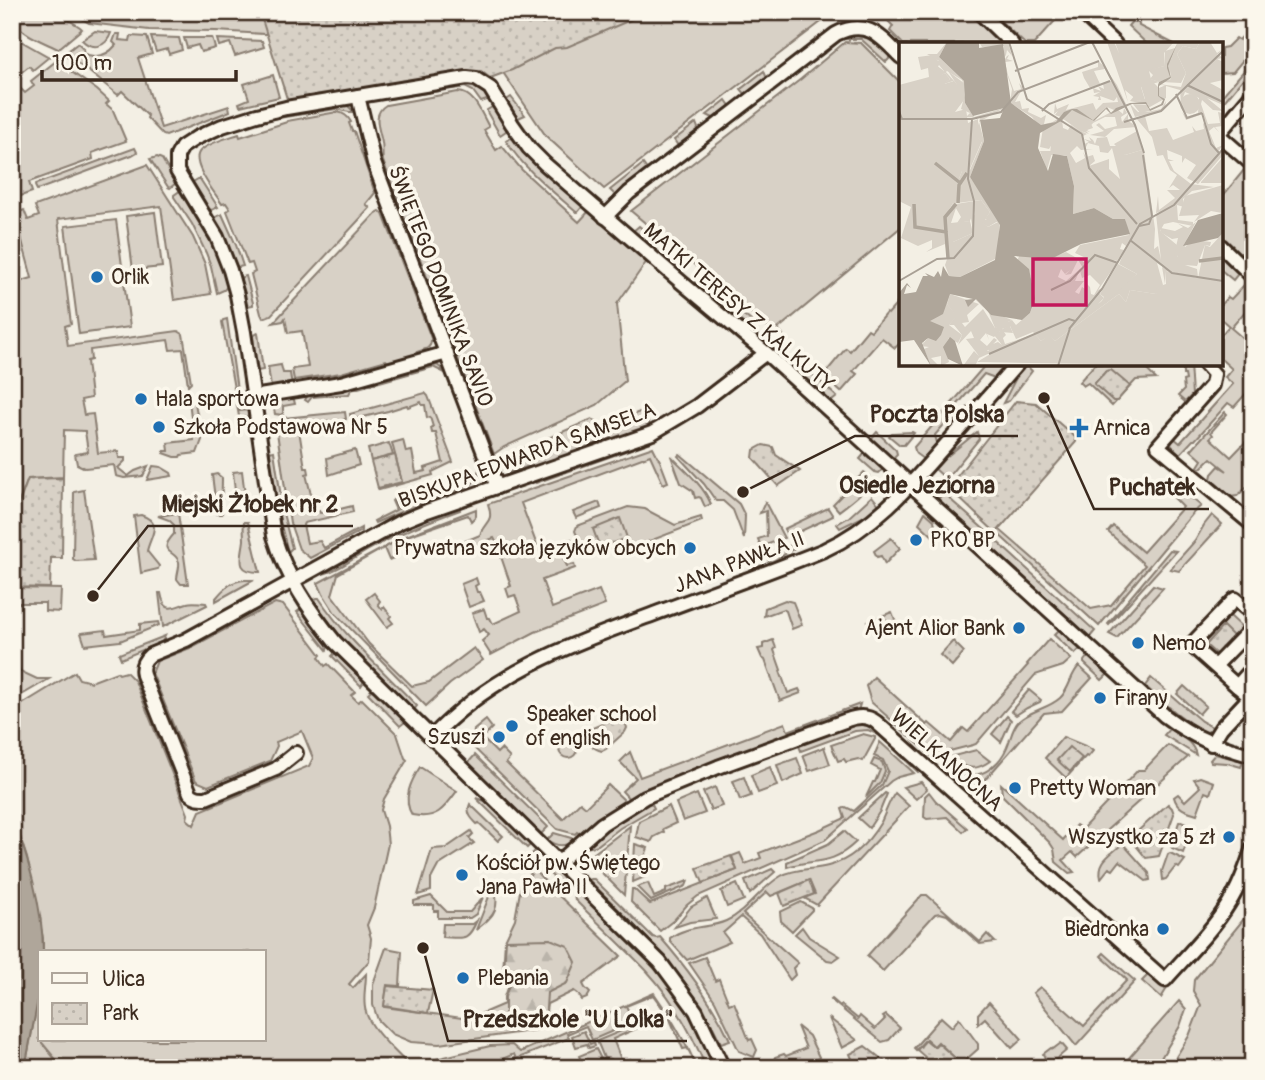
<svg xmlns="http://www.w3.org/2000/svg" width="1265" height="1080" viewBox="0 0 1265 1080" font-family="Pangolin,sans-serif">
	<style>
		.green { fill: #d8d1c6; stroke: #8a7e72; stroke-width: 2 }
		.forest { fill: url(#forest-firs); stroke: #8a7e72; stroke-width: 2 }
		.park { fill: url(#park-dots); stroke: #8a7e72; stroke-width: 2 }
		.water { fill: #afa69a; stroke: #817468; stroke-width: 2 }
		.lines { fill: none; stroke-linecap: round; stroke-linejoin: round }
		.minor-casing { stroke: #3b2a1e; stroke-width: 18 }
		.minor { stroke: #fbf7ec; stroke-width: 12 }
		.poi-dot { fill: #1f6fb2; stroke: #fbf7ec; stroke-width: 2.5 }
		.labels { text-anchor: middle; stroke-width: 7; stroke-linejoin: round; paint-order: stroke }
		.poi-label { font-size: 21px; fill: #3b2a1e; stroke: #fbf7ec; text-anchor: start }
		.street-label { font-size: 21px; fill: #3b2a1e; stroke: #fbf7ec }
		.neighbourhood-label { font-size: 23px; font-weight: bold; fill: #3b2a1e; stroke: #fbf7ec }
		.inset-river { fill: none; stroke: #afa69a; stroke-width: 3.5 }
		.inset-road { fill: none; stroke: #a9a095; stroke-width: 2 }
		.view { fill: #c2185b; fill-opacity: 0.15; stroke: #c2185b; stroke-width: 3.5 }
		.inset-edge { fill: none; stroke: #3b2a1e; stroke-width: 3.5 }
		.leader { fill: none; stroke: #3b2a1e; stroke-width: 2.5 }
		.callout-dot { fill: #3b2a1e; stroke: #fbf7ec; stroke-width: 2.5 }
		.callout-label { font-size: 23px; text-anchor: middle; font-weight: bold; fill: #3b2a1e; stroke: #fbf7ec; stroke-width: 7; stroke-linejoin: round; paint-order: stroke }
	</style>
	<defs>
		<pattern id="forest-firs" width="22" height="20" patternUnits="userSpaceOnUse" patternTransform="scale(1.75)"><rect width="22" height="20" fill="#d8d1c6"/><path d="M5 1l3.5 6h-7zM16 11l3.5 6h-7z" fill="#bab4aa"/></pattern>
		<pattern id="park-dots" width="8" height="8" patternUnits="userSpaceOnUse" patternTransform="scale(1.75)"><rect width="8" height="8" fill="#d8d1c6"/><path d="M2 2h.1M6 6h.1" fill="none" stroke="#bab4aa" stroke-width="1.8" stroke-linecap="round"/></pattern>
	</defs>
	<rect width="100%" height="100%" fill="#f3efe4"/>
	<filter id="ink" filterUnits="userSpaceOnUse"><feTurbulence type="fractalNoise" baseFrequency=".0143" numOctaves="2"/><feDisplacementMap in="SourceGraphic" scale="14" xChannelSelector="R" yChannelSelector="G"/><feConvolveMatrix kernelMatrix="1 2 1 2 8 2 1 2 1" color-interpolation-filters="sRGB"/></filter>
	<g filter="url(#ink)">
		<!-- green -->
		<g class="green">
			<path d="M12,12H56L80,27L82,29L58,49C42,41 13,32 12,12Z"/>
			<polygon points="71,12 134,12 158,15 307,12 280,35 216,31 149,30 89,23"/>
			<polygon points="475,12 834,12 604,189 546,136 500,68"/>
			<polygon points="879,12 974,12 1007,44 903,44 890,31 893,26"/>
			<polygon points="991,12 1063,12 1034,44 1025,44"/>
			<polygon points="1133,20 1139,24 1139,26 1174,44 1147,44 1128,26"/>
			<polygon points="1253,26 1253,48 1233,72 1221,73 1221,48 1227,47 1236,38 1239,40"/>
			<path d="M95,31L111,33C106,48 92,50 82,40Z"/>
			<path d="M116,34H120L119,40L130,41L131,36L147,37L152,54L138,58L161,128L229,106L230,111L166,136L163,135L147,118L148,116L122,91L118,95L87,70L64,54L78,43L84,49L82,53C95,59 107,56 116,45L113,42Z"/>
			<path d="M855,34C871,35 879,43 889,53V59L886,62L861,39H841L827,52V49L840,38Z"/>
			<polygon points="12,36 49,57 33,70 29,66 12,80"/>
			<polygon points="151,37 179,38 182,50 169,54 167,49 156,52"/>
			<polygon points="184,38 212,38 215,48 201,52 198,45 187,48"/>
			<polygon points="217,39 262,41 264,47 235,56 230,43 219,46"/>
			<polygon points="845,42 861,43 901,83 901,227 778,329 783,335 781,338 631,211 801,79"/>
			<polygon points="1253,60 1253,67 1221,105 1221,97"/>
			<polygon points="56,61 97,90 109,101 106,104 113,110 126,141 92,153 93,159 29,182 32,192 12,199 12,96 21,89 25,93 34,86 31,81"/>
			<polygon points="764,71 767,79 746,95 741,89"/>
			<polygon points="273,75 279,97 240,106 239,103 249,99 244,84"/>
			<polygon points="472,84 483,89 490,99 481,102 473,91 465,87 390,99 389,97 458,85"/>
			<path d="M458,92C475,93 481,113 489,127L484,130L496,150L502,146L522,170L579,222L589,211L647,261L617,304L625,381L597,405L504,447L494,454L383,161C382,155 383,147 382,143C380,130 371,114 386,105Z"/>
			<polygon points="511,97 525,115 516,119 505,101"/>
			<polygon points="726,100 731,107 715,119 707,115"/>
			<polygon points="339,105 348,106 354,112 349,112 336,109 278,118 281,115"/>
			<polygon points="494,106 506,127 506,131 500,135 487,112 487,110"/>
			<path d="M337,112C344,113 348,116 351,122L349,123L352,131H354L375,193L366,204L370,208L271,315L263,318L261,314L251,274L255,272L252,263L248,264L227,211L230,209L226,203L222,204C215,193 188,161 201,150C211,142 227,138 239,134L240,137L287,122V121Z"/>
			<polygon points="696,123 699,131 679,147 674,140"/>
			<path d="M510,138L515,139L539,167L583,206L578,212H576C551,190 524,169 506,141Z"/>
			<polygon points="135,148 137,152 132,155 37,190 35,186 36,184"/>
			<polygon points="157,157 162,159 176,183 170,188 168,187 150,159"/>
			<polygon points="643,164 648,171 617,197 610,190"/>
			<polygon points="147,165 193,237 205,264 211,294 174,300 161,206 58,219 71,324 65,326 68,346 178,331 183,334 191,382 188,385 183,349 170,350 168,340 90,350 91,360 87,361 91,398 81,400 84,415 93,414 98,453 118,451 119,458 125,458 125,461 118,468 128,476 135,471 148,466 143,476 124,478 116,476 114,465 85,468 77,464 75,454 88,452 85,431 64,430 63,477 28,479 16,509 15,557 12,563 12,284 32,278 18,226 12,227 12,215 24,210 28,220 39,216 35,206"/>
			<polygon points="1244,170 1253,178 1253,266 1221,235 1221,198"/>
			<polygon points="198,179 200,179 218,207 212,210 208,209 191,183"/>
			<path d="M181,190C200,221 217,250 228,285L224,290L217,293L211,266L206,253L192,224L174,197V195Z"/>
			<path d="M380,211L383,214L431,338C432,348 426,349 417,352L418,356L390,364L386,360L341,373L294,380L292,369L308,367L302,331L288,333L285,318L283,321L273,323L376,213Z"/>
			<polygon points="155,212 162,267 133,270 126,216"/>
			<polygon points="222,214 236,245 243,266 239,267 235,266 215,221 216,217"/>
			<polygon points="116,220 130,327 79,334 65,226"/>
			<polygon points="639,226 655,239 649,246 632,232"/>
			<polygon points="1221,253 1238,269 1238,274 1233,280 1221,270"/>
			<polygon points="246,276 253,303 253,305 247,306 240,281 242,277"/>
			<polygon points="1251,282 1249,285 1253,288 1253,302 1231,328 1253,347 1253,391 1250,389 1234,407 1228,403 1195,440 1193,440 1180,454 1171,445 1173,437 1180,443 1233,384 1225,377 1232,369 1221,359 1221,335 1229,326 1221,319 1221,304 1228,297 1231,299 1246,283"/>
			<polygon points="901,299 901,342 895,348 882,338 853,371 857,374 841,392 823,376 846,348 850,351 868,329 871,331 886,313 888,314"/>
			<polygon points="740,312 756,325 750,332 734,319"/>
			<polygon points="227,319 240,411 250,410 247,418 240,422 222,322 223,320"/>
			<polygon points="258,333 263,370 257,371 253,336"/>
			<polygon points="794,361 798,361 837,397 832,401 829,401 790,365"/>
			<polygon points="986,364 1007,364 995,378 984,374 952,411 961,416 957,420 948,420 935,435 937,443 923,459 916,454 914,447"/>
			<polygon points="1095,364 1141,364 1156,379 1136,380 1112,406 1088,383 1083,386 1079,382"/>
			<polygon points="1177,364 1190,364 1192,395 1185,402 1178,396 1184,390 1183,381 1186,380 1185,375 1183,375 1183,369"/>
			<polygon points="281,365 283,373 290,373 292,386 271,387 268,367"/>
			<polygon points="421,365 422,369 437,365 441,368 443,372 433,367 351,390 349,394 312,397 308,402 305,400 308,395 312,393"/>
			<polygon points="1026,365 1032,371 1009,401 1003,403 1017,376"/>
			<polygon points="425,393 428,396 453,462 432,472 433,475 379,490 378,488 402,482 392,443 403,440 406,452 412,451 416,473 426,471 425,468 443,462 436,433 432,433 431,428 433,427 430,417 427,418 425,405 422,405 421,402 408,407 407,405 388,411 351,420 350,414"/>
			<polygon points="287,396 294,400 295,404 283,406 283,415 275,414 272,399"/>
			<polygon points="192,400 195,403 202,440 197,453 181,455 180,457 175,457 164,453 164,451 169,451 168,443 194,440 189,401"/>
			<path d="M642,411L651,427L531,469L529,466C515,471 507,478 498,462L509,455L592,419L605,426Z"/>
			<polygon points="345,412 346,419 328,423 328,421 310,427 309,424 302,426 302,429 299,430 305,468 308,468 309,473 306,474 315,511 319,511 320,513 328,512 327,509 339,507 340,509 352,506 353,512 304,523 303,525 307,543 320,541 324,548 361,528 361,531 310,558 299,549 290,523 276,425 286,427 284,418"/>
			<polygon points="1225,412 1227,414 1211,432 1213,435 1210,438 1231,457 1253,434 1253,482 1237,496 1231,497 1211,479 1212,474 1219,466 1227,471 1211,458 1201,468 1197,468 1202,460 1191,450"/>
			<polygon points="877,432 896,450 897,454 893,458 871,439"/>
			<polygon points="912,432 914,433 904,445 900,445 889,436 892,433"/>
			<polygon points="977,432 979,439 948,477 945,478 935,469 945,458"/>
			<polygon points="649,440 651,442 536,483 535,479"/>
			<polygon points="389,443 393,455 371,461 368,449"/>
			<path d="M653,447L660,461L668,482L663,484L650,455L521,503L541,556L564,548L562,541L571,539L575,550L574,553L563,558L567,566L574,564L575,568L542,580L552,608L599,590L605,605L535,632L491,655L482,641L489,635L484,629L479,632L472,613L484,609L487,618H490L493,624L521,611L515,595L509,597L506,588L511,586L498,548H495L493,544L496,542L494,538L466,548L463,542L480,535C483,522 495,524 488,504Z"/>
			<polygon points="355,450 359,465 329,475 327,458"/>
			<polygon points="274,451 284,517 292,548 288,552 279,518 269,452"/>
			<polygon points="865,453 883,469 879,473 875,472 860,459"/>
			<polygon points="680,454 739,504 745,516 744,539 733,510 723,501 716,501 704,484 678,456"/>
			<path d="M671,456C685,470 703,485 711,504L705,507L701,498L699,497L695,498L693,491L681,483Z"/>
			<polygon points="153,466 161,467 171,473 172,476 147,480"/>
			<polygon points="480,468 480,476 472,484 424,502 375,523 374,521 396,510 392,501 393,500 398,509 408,504 405,495 407,495 410,504 426,498 423,488 425,488 429,497 474,480"/>
			<polygon points="242,471 247,512 245,513 241,512 236,501 233,472"/>
			<path d="M864,472L869,476C868,492 850,502 839,511L833,504Z"/>
			<path d="M217,474L222,478C222,490 221,501 222,514H217L212,475Z"/>
			<polygon points="84,490 94,560 76,561 73,559 74,492"/>
			<polygon points="1182,490 1201,506 1194,512 1099,626 996,532 999,529 1091,609 1111,605 1145,565 1108,532 1113,526 1143,552 1183,507 1174,498"/>
			<polygon points="945,491 951,500 987,532 977,534 938,499"/>
			<polygon points="872,496 880,506 871,513 840,528 837,524 849,517"/>
			<polygon points="599,502 601,508 576,518 573,512"/>
			<polygon points="765,502 784,538 761,547 758,539 767,536 766,511 760,513"/>
			<path d="M459,506L460,510C429,521 399,533 370,549C353,558 336,573 317,575L402,528Z"/>
			<polygon points="628,507 645,509 675,525 701,517 702,521 629,549 626,543 596,554 593,546 585,549 582,548 575,531 577,526"/>
			<polygon points="828,508 833,516 788,537 784,529"/>
			<polygon points="476,509 476,516 471,521 468,515 410,535 392,544 396,557 389,560 384,548 338,574 332,595 369,644 412,686 429,682 474,648 483,660 450,684 426,706 335,613 323,594 318,583 406,536"/>
			<polygon points="925,512 934,520 937,536 935,538 919,523"/>
			<path d="M178,513L188,584H181L177,579C177,574 180,567 179,562C175,549 156,554 174,534V525L169,520L158,516Z"/>
			<path d="M141,515C164,523 150,536 147,551L159,566L158,569L141,573L134,516Z"/>
			<polygon points="1212,515 1222,524 1179,571 1170,569 1195,541 1204,525"/>
			<path d="M244,522H248L260,572C234,572 242,558 244,540C244,533 243,528 244,522Z"/>
			<polygon points="992,537 1095,631 1090,637 989,545 989,541"/>
			<polygon points="891,538 900,548 885,564 881,556 877,557 874,551"/>
			<polygon points="797,543 798,546 772,562 769,561 766,555"/>
			<polygon points="1170,550 1176,551 1109,625 1108,624"/>
			<polygon points="476,578 478,584 475,586 477,592 480,592 484,601 469,607 461,584"/>
			<path d="M245,580H254L216,601V598C225,587 232,581 245,580Z"/>
			<polygon points="1153,585 1163,588 1117,638 1109,634"/>
			<polygon points="12,588 61,589 60,612 45,611 45,603 19,603 12,611"/>
			<path d="M159,593H161C165,615 173,607 187,603C193,601 200,603 206,603L207,605L163,627Z"/>
			<polygon points="374,593 380,601 378,604 382,609 384,607 391,616 389,618 393,623 387,627 366,599"/>
			<path d="M317,598H319C346,639 384,671 417,706L413,711L340,636L313,600Z"/>
			<polygon points="785,600 793,602 802,625 792,629 786,611 783,609 764,616 765,608"/>
			<path d="M275,603L283,605L321,655L319,657L325,666L328,664L355,692L351,695L358,702L362,699L397,734L405,758L407,760L384,799L381,810L386,826L388,844L374,908L367,925L371,938L369,961L349,984L353,988L366,974C366,987 362,1000 366,1012C371,1031 398,1053 411,1068H134L133,1066L131,1068H63L38,1038L62,1068H25L40,989V1040H264V952H43V938L27,858L12,813V718L16,725L22,721L16,711V708L75,672L79,679L91,682L117,672L119,674L126,672L135,681L188,814L187,819L194,825L200,811L309,766L313,758L302,731L276,742L277,746L270,761L208,786L196,781L152,673L157,661L190,648Z"/>
			<polygon points="1234,608 1237,608 1230,616 1244,629 1218,656 1212,657 1202,648 1202,642"/>
			<polygon points="301,609 311,625 328,644 327,650 297,612"/>
			<polygon points="158,622 159,625 120,641 85,645 81,633 105,630 106,635 140,630 140,624"/>
			<polygon points="1059,630 1080,649 1075,654 1054,635"/>
			<polygon points="165,636 162,642 121,659 119,654"/>
			<polygon points="1049,639 1071,659 1063,666 1035,675 976,744 973,745 942,753 933,757 871,702 866,686 874,677 927,725 929,723 951,742 963,728 968,732 1028,665 1027,664"/>
			<polygon points="773,640 776,648 774,650 781,670 780,671 788,693 799,689 801,693 780,701 765,660 762,658 758,649 763,648 763,644"/>
			<polygon points="12,645 20,671 37,679 49,679 13,700"/>
			<polygon points="334,654 338,654 363,679 363,683 361,686 332,656"/>
			<polygon points="1088,656 1108,674 1102,680 1084,663 1084,661"/>
			<path d="M1079,666L1092,678L1062,711L1044,713L976,790L947,765C953,767 959,772 966,774C984,779 1001,762 1007,747C1011,738 1012,729 1018,722C1030,710 1048,709 1060,698C1070,689 1070,675 1079,666Z"/>
			<path d="M1151,678L1201,721L1214,728L1207,732H1204C1182,719 1163,703 1145,686Z"/>
			<polygon points="1184,686 1206,706 1199,714 1177,694"/>
			<polygon points="371,690 375,691 405,722 400,726 368,693"/>
			<polygon points="1029,690 1041,700 1040,702 1027,708 1016,715 1011,711"/>
			<polygon points="860,704 858,711 686,774 630,800 622,791 636,778 620,762 630,752 640,777 785,723 788,731"/>
			<polygon points="1007,716 1011,720 1001,742 992,734"/>
			<polygon points="486,720 492,728 482,738 497,753 501,749 510,758 506,763 563,819 580,802 586,807 608,785 626,802 581,835 577,832 575,834 557,829 472,746 474,730"/>
			<polygon points="860,723 870,725 922,770 918,772 879,735 868,730 855,731 801,751 798,743 848,725"/>
			<path d="M1169,729C1180,736 1193,741 1196,755L1164,735Z"/>
			<polygon points="863,734 875,737 875,739 863,761 858,759 846,762 844,759 838,761 831,745"/>
			<polygon points="1063,737 1088,747 1093,751 1088,757 1086,756 1066,778 1045,758"/>
			<circle cx="568" cy="749" r="9"/>
			<polygon points="880,742 914,773 898,777 891,781 825,840 698,896 687,905 674,920 660,931 631,902 632,889 634,889 650,904 737,870 732,856 740,853 745,864 761,858 759,853 819,830 845,818 842,809 846,807 854,811 882,785 888,771 883,760 874,756"/>
			<polygon points="1168,745 1188,757 1077,857 1072,852 1063,860 1074,872 1069,873 1056,862 1054,849 1050,843 1002,795 1001,784 1063,840 1076,825 1082,829 1138,770 1144,770"/>
			<polygon points="824,747 830,764 809,771 803,755"/>
			<path d="M976,750L990,761C970,775 965,764 946,758Z"/>
			<polygon points="1215,754 1243,761 1241,767 1227,763 1211,762 1210,760"/>
			<polygon points="475,755 548,827 541,834 468,763"/>
			<polygon points="797,758 803,774 783,783 777,765"/>
			<polygon points="874,759 882,762 885,771 880,783 866,797 873,782 875,782 880,770 871,765"/>
			<path d="M420,767L457,791C444,809 437,820 412,815C402,799 411,781 420,767Z"/>
			<polygon points="770,767 777,786 758,793 751,775"/>
			<polygon points="744,777 751,796 740,800 733,781"/>
			<path d="M1200,777L1214,782L1210,794L1205,792L1197,814C1187,811 1177,809 1174,797L1178,794L1185,801L1200,787L1194,779Z"/>
			<polygon points="921,782 927,789 916,799 903,787"/>
			<polygon points="715,787 722,806 711,810 703,792"/>
			<polygon points="929,792 936,801 967,828 963,832 947,817 927,819 924,817 925,796"/>
			<polygon points="885,793 887,794 880,811 869,828 858,818"/>
			<path d="M895,793L909,806L817,905L804,898L815,894L809,880L771,896L767,892L743,914L798,963L793,968L795,975L790,980L760,934L741,917L723,933L730,942L687,960L670,941V938C687,925 708,929 726,921C748,911 760,888 781,876C795,868 813,870 828,866C852,860 869,842 881,822C886,812 889,801 895,793Z"/>
			<polygon points="697,794 705,813 683,821 676,803"/>
			<polygon points="476,798 485,801 530,845 527,848"/>
			<polygon points="650,800 654,808 620,828 598,845 591,847 587,843 603,830"/>
			<path d="M470,804L503,836L498,841L479,823L477,824C471,818 466,813 470,804Z"/>
			<polygon points="669,806 676,823 663,829 664,832 654,837 651,842 636,837 639,821"/>
			<polygon points="1181,821 1193,826 1183,853 1172,848 1171,846 1179,822"/>
			<polygon points="630,826 624,895 594,865 593,854"/>
			<polygon points="471,831 473,834 469,838 474,843 438,866 431,879 431,891 418,895 432,849 446,848"/>
			<path d="M844,831L856,842C830,867 817,858 787,867V862L828,844Z"/>
			<path d="M554,833L571,838L574,840C565,847 557,847 547,840Z"/>
			<polygon points="635,844 648,848 644,859 645,864 643,865 646,871 644,872 645,877 633,882"/>
			<path d="M1121,845H1124L1149,873L1150,880L1146,881L1120,861L1113,870L1109,868L1101,878C1097,861 1110,855 1121,845Z"/>
			<polygon points="536,850 570,883 564,889 532,854"/>
			<polygon points="1170,853 1185,860 1179,868 1176,866 1166,879 1163,880 1162,871 1168,854"/>
			<polygon points="527,861 548,885 621,956 583,984 585,988 590,993 587,998 582,1000 578,994 574,991 547,1004 546,1011 550,1019 546,1025 537,1030 439,1044 411,1042 392,1034 378,1020 373,1005 373,984 386,948 402,951 400,986 387,985 384,1007 469,1019 504,1004 504,997 509,982 503,971 505,940 515,919 521,886 531,874 522,865"/>
			<polygon points="772,869 775,872 750,894 745,881"/>
			<path d="M590,879H594L653,937L656,938L660,937C688,969 712,1001 730,1040L721,1043C690,975 641,932 589,880Z"/>
			<polygon points="688,881 686,886 651,901 637,887 648,883 654,897 666,892 666,889"/>
			<polygon points="737,884 744,900 727,907 721,891"/>
			<path d="M578,891C613,926 650,959 679,999C694,1020 705,1044 714,1068H706C692,1033 671,997 646,970C623,946 598,923 575,900L574,895Z"/>
			<path d="M490,894L496,896C499,913 488,920 476,930Z"/>
			<polygon points="922,895 927,895 980,942 987,934 995,942 980,944 947,915 940,913 935,914 883,971 867,956"/>
			<polygon points="431,896 447,912 470,912 483,897 476,914 470,918 438,918 438,911 434,911 434,905 414,905 414,901"/>
			<polygon points="707,898 716,919 690,922 675,927 691,907"/>
			<polygon points="801,902 812,908 812,910 792,931 781,921 780,912"/>
			<polygon points="1253,903 1253,1068 1169,1068 1189,1036 1201,1005 1193,991 1194,980 1243,920"/>
			<path d="M477,920C468,942 463,938 442,937L443,924H472Z"/>
			<polygon points="802,927 809,937 840,956 833,961 827,960 795,934"/>
			<polygon points="1104,953 1135,981 1076,1046 1033,993 1040,987 1084,1026 1127,980 1101,956"/>
			<polygon points="705,957 715,981 719,979 729,1004 734,1002 749,1040 752,1039 757,1050 754,1057 739,1051 715,1001 689,963"/>
			<polygon points="1149,974 1166,990 1161,998 1142,981"/>
			<path d="M654,993C671,1017 685,1041 697,1068L688,1048L683,1049L669,1017L653,995L626,1006L634,1022L592,1040L586,1026L567,1034L569,1038L516,1059L514,1054L481,1068H427L431,1060L490,1046L512,1045L520,1052Z"/>
			<polygon points="832,999 840,1006 841,1005 858,1019 860,1016 875,1029 885,1019 883,1017 886,1015 900,1028 889,1040 882,1042 831,1000"/>
			<polygon points="1179,1001 1186,1009 1180,1026 1155,1068 1120,1068"/>
			<polygon points="989,1002 1022,1039 1012,1048 985,1018 978,1024 978,1014"/>
			<polygon points="941,1017 952,1027 959,1018 978,1044 978,1049 960,1065 961,1068 944,1068 955,1058 938,1042 934,1046 926,1039 916,1050 914,1048"/>
			<polygon points="829,1018 857,1040 842,1048"/>
			<path d="M650,1019L651,1022L613,1039L622,1062L630,1059L633,1068H616C615,1061 611,1058 604,1058L597,1041Z"/>
			<path d="M797,1026L809,1036L819,1057L817,1061C801,1068 789,1071 772,1064L775,1057L784,1054L786,1056L806,1048Z"/>
			<polygon points="584,1031 590,1044 594,1042 595,1046 589,1048 587,1044 576,1047 572,1036"/>
			<polygon points="1061,1043 1067,1050 1046,1068 1034,1068 1045,1058 1043,1054 1051,1048 1053,1049"/>
			<polygon points="596,1049 601,1059 596,1068 584,1068 579,1056"/>
		</g>
		<!-- forest -->
		<polygon class="forest" points="550,939 568,946 576,962 567,983 547,993 545,1023 518,1028 505,1021 505,997 510,982 504,971 506,940"/>
		<!-- park -->
		<g class="park">
			<polygon points="649,12 567,47 555,48 512,70 490,78 481,71 468,71 288,102 260,13"/>
			<polygon points="1111,370 1130,386 1117,401 1113,401 1094,384 1106,371"/>
			<polygon points="1016,401 1036,403 1075,437 1076,442 996,533 957,496 951,484"/>
			<polygon points="763,445 773,447 776,455 800,471 778,486 753,458 754,450"/>
			<polygon points="395,455 402,482 378,488 371,461"/>
			<polygon points="63,478 62,558 51,558 50,588 12,587 12,567 16,558 17,509 28,479"/>
			<polygon points="620,518 627,538 600,548 593,529"/>
			<polygon points="892,612 896,622 872,630 868,621"/>
			<polygon points="1223,626 1235,638 1218,656 1206,645"/>
			<polygon points="953,641 964,652 952,666 940,655"/>
			<path d="M616,718L625,721L627,728L625,732L606,749L602,751C593,749 587,743 587,734L590,729Z"/>
			<polygon points="1069,747 1082,758 1070,772 1057,760"/>
			<polygon points="1168,804 1172,808 1174,814 1159,856 1146,858 1130,838"/>
			<polygon points="731,856 737,870 703,883 697,868"/>
			<polygon points="809,880 814,894 784,906 779,893"/>
			<polygon points="387,986 433,990 428,1013 384,1006"/>
			<polygon points="926,1040 934,1047 938,1043 955,1058 943,1068 916,1068 925,1057 917,1050"/>
			<polygon points="865,1046 893,1068 856,1068 850,1054"/>
		</g>
		<!-- water -->
		<path class="water" d="M12,813C27,857 43,905 43,952H40V989L25,1068H12Z"/>
		<g class="lines">
			<defs>
				<g id="minor">
					<polyline points="979,12 1012,44"/>
					<polyline points="1081,12 1115,44"/>
					<polyline points="358,96 374,163 497,487"/>
					<polyline points="1221,131 1253,93"/>
					<polyline points="1221,137 1253,165"/>
					<path d="M605,217L629,193L836,34C867,18 881,37 901,57"/>
					<polyline points="1221,246 1253,277"/>
					<polyline points="1205,364 1214,374 1212,385 1158,446 1253,525"/>
					<polyline points="253,397 341,383 447,353"/>
					<polyline points="1215,666 1253,627"/>
					<polyline points="1237,686 1191,645 1235,599 1253,614"/>
					<path d="M432,737C495,671 570,645 654,614C710,593 767,573 824,550C873,528 907,489 942,449C967,421 992,393 1017,364"/>
					<polyline points="1211,744 1221,728 1250,697 1237,686 1253,668"/>
					<path d="M296,753L276,769L206,798C199,798 195,798 190,793L143,675C141,667 143,661 150,655L186,640L400,522L427,511L652,433L697,406L766,353"/>
					<path d="M559,862L602,824L645,797L718,767L847,720C857,716 867,715 876,722L1165,980C1187,955 1212,931 1229,903C1240,886 1247,866 1253,847"/>
					<path d="M723,1068L696,1011L660,962L335,642C309,610 286,576 274,536L244,332L237,295L230,270L217,237L177,171V156L182,147L196,138L222,126L257,115L286,108L467,78L476,79L490,88L512,124L529,148L545,164L681,282L766,353L1165,716C1197,740 1215,745 1253,756"/>
				</g>
			</defs>
			<!-- minor casing -->
			<use href="#minor" class="minor-casing"/>
			<!-- minor -->
			<use href="#minor" class="minor"/>
		</g>
	</g>
	<!-- markers -->
	<g class="poi-dot">
		<circle cx="97" cy="277" r="7"/>
		<circle cx="141" cy="399" r="7"/>
		<circle cx="159" cy="427" r="7"/>
		<path d="M1075.5 417.5h7v7h7v7h-7v7h-7v-7h-7v-7h7z"/>
		<circle cx="916" cy="540" r="7"/>
		<circle cx="690" cy="548" r="7"/>
		<circle cx="1019" cy="628" r="7"/>
		<circle cx="1138" cy="643" r="7"/>
		<circle cx="1100" cy="698" r="7"/>
		<circle cx="512" cy="726" r="7"/>
		<circle cx="499" cy="737" r="7"/>
		<circle cx="1015" cy="788" r="7"/>
		<circle cx="1229" cy="837" r="7"/>
		<circle cx="462" cy="875" r="7"/>
		<circle cx="1163" cy="929" r="7"/>
		<circle cx="463" cy="978" r="7"/>
	</g>
	<g class="labels">
		<!-- poi labels -->
		<g class="poi-label">
			<text x="111" y="284">Orlik</text>
			<text x="155" y="406">Hala sportowa</text>
			<text x="173" y="434">Szkoła Podstawowa Nr 5</text>
			<text x="1093" y="435">Arnica</text>
			<text x="930" y="547">PKO BP</text>
			<text x="676" y="555" text-anchor="end">Prywatna szkoła języków obcych</text>
			<text x="1005" y="635" text-anchor="end">Ajent Alior Bank</text>
			<text x="1152" y="650">Nemo</text>
			<text x="1114" y="705">Firany</text>
			<text x="526" y="721">Speaker school<tspan x="526" dy="24">of english</tspan></text>
			<text x="485" y="744" text-anchor="end">Szuszi</text>
			<text x="1029" y="795">Pretty Woman</text>
			<text x="1215" y="844" text-anchor="end">Wszystko za 5 zł</text>
			<text x="476" y="870">Kościół pw. Świętego<tspan x="476" dy="24">Jana Pawła II</tspan></text>
			<text x="1149" y="936" text-anchor="end">Biedronka</text>
			<text x="477" y="985">Plebania</text>
		</g>
		<!-- street labels -->
		<g class="street-label">
			<text transform="translate(441 286) rotate(69)" y="7">ŚWIĘTEGO DOMINIKA SAVIO</text>
			<text transform="translate(739 307) rotate(41)" y="7">MATKI TERESY Z KALKUTY</text>
			<text transform="translate(527 455) rotate(-20)" y="7">BISKUPA EDWARDA SAMSELA</text>
			<text transform="translate(739 562) rotate(-21)" y="7">JANA PAWŁA II</text>
			<text transform="translate(947 760) rotate(42)" y="7">WIELKANOCNA</text>
		</g>
		<!-- neighbourhood labels -->
		<g class="neighbourhood-label">
			<text x="917" y="493">Osiedle Jeziorna</text>
		</g>
	</g>
	<!-- overview -->
	<g transform="translate(899 42)">
		<rect width="324" height="324" fill="#f3efe4"/>
		<path d="M80,0H109L113,14L108,8L107,13L105,16L106,17L108,14L110,13L108,17L114,19L106,20L109,33L115,49L122,47L120,41L124,46L116,60L121,59L123,67L130,66L129,70L142,76L147,73L145,82L159,79L142,87L133,75L111,61L113,47L104,20L105,4L83,5ZM208,0H215L220,11L216,0H275L265,11V24L250,29L252,37L260,40L242,45L246,58L239,59L226,48L229,60ZM301,0H311L318,11L324,7L318,13H320L324,16L318,17L324,20V38L311,41L324,48V63L308,56L324,69L314,68L303,58L302,62L309,82L321,81L319,70L323,71L324,84L316,85L320,90L315,85L310,89L317,106L324,103L318,111L324,108V113L299,142L288,136L297,123L286,116L283,121V114L268,108L269,117L275,119H270L275,129L292,142L315,145L293,149L284,157L285,165L278,163L279,178L294,180V184L274,180L265,182L261,189L278,203V215L284,200L286,205L295,198L312,200L311,204L306,203L298,224L286,223L298,227L299,235L267,229L266,242L263,225L269,228L258,221L264,243L257,252L231,248L227,260L220,252L156,299L150,294L142,299L134,290L117,297L111,284L103,287L107,293L103,297L101,289L95,295L88,292L90,298L87,291L81,298L88,304L95,296L98,298L88,309L102,306L80,316L76,324H64L75,309L80,314L67,297L75,296L72,289L59,303L63,293L55,283H50L57,274L48,262L51,252L80,262L68,273L70,280L63,281L66,285L84,267L96,286L113,278L117,283L131,271L136,258L130,229L118,219L121,212L147,218L167,210L185,220L189,217L176,211L181,203L230,193L226,177H214L195,166L174,172L175,144L168,114L159,111L163,108L154,107L148,128L141,109H152L153,102L150,107L141,105L144,86L163,78L164,86L169,88L172,83L181,89L163,76L166,72L176,68L195,79L218,67L224,72L225,66L228,71L222,75L223,80L229,72V79L236,83L234,77L245,109L256,187L255,207L259,204L262,218L257,172L261,170L257,171L259,154L260,168L276,156L268,148H281L274,143L270,146L278,133L271,128L264,113L258,114L253,95L237,76L245,73L236,75L231,62L239,70H248L262,67L267,59L266,65L278,54L264,69L246,74L250,89L268,86L274,98L295,90L293,84L297,89L305,87L304,81L308,84L304,72L287,78L283,70L287,75L299,71L300,56L286,50L282,61L281,48L260,42L282,45L287,31L278,12L284,4L297,7ZM206,75H216L218,84L206,87L200,81L197,83L205,89L191,93L206,95L215,87L237,85L243,108L226,113L222,104H211L208,95L198,96L196,102L194,98L190,95L192,99L185,97L190,100L185,102L184,94L188,92L182,89L190,92L187,89L191,90L188,88L194,86L192,82ZM189,101L200,104L201,110L209,111L213,106L221,137L210,127V117L190,124L196,119L194,113L187,115L184,110L186,116L177,121L171,111L178,104L182,108L194,107H186ZM230,199L220,222L238,232L199,262L205,256L200,251L203,246L199,248L218,221L214,218L218,219L225,208L221,207L223,201L227,204ZM179,218L184,226L189,220L181,229L183,236L191,233L201,243L195,253L192,252L191,245L188,242V248L183,245L180,252L176,250L185,239H176L182,226L167,239L159,235L162,227L166,232L171,228L166,233L172,232ZM34,13L40,20H33L45,29L40,34L46,31L51,37L45,42L55,39L58,43L49,29L66,42L65,58L56,70L67,67L69,81L79,77V96L83,99L70,129H63L59,139L52,135L60,152L57,162L82,158L91,170L86,178L94,174L99,179L89,185L76,176L75,168L71,179L58,181L62,175L54,161L46,175L49,216L46,202L27,210L33,206V198L19,204L2,196L12,165L0,159V43L30,35L29,26L22,28L19,15ZM199,19L205,24L218,43L227,62L215,68L208,65L194,78L177,67L162,75L156,73L159,69L155,72L156,61L158,67L170,62L167,68L194,61L197,68L204,61L219,60L218,55L215,59L201,54L202,58H199L200,55L194,54L201,50L195,51L194,46L202,49L199,44L205,47L204,42L212,39L206,27L195,29L201,42L191,46L185,36L183,30L199,25ZM324,115V141H302V140ZM29,296L46,305L50,320L42,324V314L32,316L40,324H32L25,307L30,305L22,304Z" fill="#d8d1c6" fill-rule="evenodd"/>
		<path d="M48,0L40,15L65,39L68,49L66,61L75,75L105,66L80,80L85,99L71,135L101,179L98,216L61,235L50,234L46,223L54,200L74,191L71,169L89,185L99,180L86,177L91,170L82,158L58,161L60,152L52,142V135L59,139L63,129L71,128L83,100L76,94L81,76L67,75L71,71L62,67L67,48L63,38L48,29L47,30L56,40L59,46L54,39L45,42L48,49L44,50L45,41L51,37L46,31L40,35L36,31L45,29L40,23L35,31L31,26L33,19H40L28,12H38ZM324,143L323,171L312,169L295,180L300,173L280,174L286,154ZM324,191V324L78,320L93,311L86,305L99,300L103,303L95,293L108,284L96,286L89,269L113,278L109,280L114,291L102,290L106,302L136,292L142,299L150,293L156,299L220,252L227,260L231,248L257,252L258,245L267,242V229L299,236L306,203L311,205ZM219,222L238,232L213,255L173,284L196,256V261L201,263L205,255L201,252Z" fill="#d8d1c6"/>
		<path d="M279,0H301L297,7L284,4L278,12L287,31L282,41L263,40L272,37L271,29V36L260,40L251,37L254,33L249,28L265,24L266,9L276,6L270,22ZM254,40L260,46L267,43V56L249,66L251,69L241,71L234,62L250,63L231,59L236,53L239,59L246,57L242,44ZM54,161L58,163L52,181L71,179L74,191L54,200V214L49,216L46,175ZM297,180L279,214L275,213L279,196L273,197L261,190L262,186L276,189L284,185L278,181L289,186ZM45,250L75,253L85,266L76,257L51,252L48,262L58,274L50,283L63,293L59,301L50,296L45,305L26,296L23,305L27,286Z" fill="#d8d1c6"/>
		<path d="M281 62a10 10 0 1 1 20 0a10 10 0 1 1-20 0ZM238,89L243,108L226,113L215,102Z" fill="#d8d1c6"/>
		<path d="M172,68L194,81L186,90L165,77L156,87L169,100V113H151L152,102L145,94L146,85Z" fill="#d8d1c6"/>
		<path d="M48,0H80V6L104,2L112,61L142,83L157,80L165,70L173,67H178L194,78L208,65L212,71L217,66L231,61L247,60L251,67L262,62L264,58L259,54V43L260,40L271,35L268,26V22L279,0L269,24L272,36L260,44V54L266,57L264,63L251,69L247,62H233L212,72L207,67L195,79L173,68L162,79L141,91L139,106L149,129L154,112L168,114L175,144L174,172L195,166L214,177H226L231,192L182,202L152,217L115,214L130,227L136,257L131,271L123,278L92,273L77,257L69,265L66,258L74,257L51,252L44,272L31,279L45,285L42,293L37,299L29,296L23,301L32,324L15,298L0,300V251L8,241L12,246L8,243L5,252L17,250L24,234H29L26,231L35,235L39,229L42,235L44,224L50,234L61,235L96,218L101,183L71,135L85,99L81,78L101,76L105,66L74,74L66,61L65,39L40,15ZM324,171V191L319,196L284,204L299,178ZM51,295L56,299L64,324L49,317L44,305Z" fill="#afa69a"/>
		<path class="inset-river" d="M36,121L60,140M59,161L60,143L68,131M15,162L16,185L47,190L46,175L57,162M47,190L49,216M300,219L324,216"/>
		<path class="inset-road" d="M110,0L128,57L183,92M193,0L236,83L245,111M116,29L191,0M288,43L324,60M277,52L288,76L303,71M0,69L3,77H73M143,69L150,62L211,39M303,71L312,102L320,111M73,77L102,70L119,50L200,19M225,80L262,69L324,9M183,92L190,126L238,182M240,184L250,182L253,174L244,113M231,198L273,231L324,239M0,239L38,217L55,216L74,194L75,159L69,137L73,77M152,248L171,239L196,213L219,221M170,287L203,247L241,182L275,163L324,107M90,312L170,277L176,279M159,324L171,286"/>
		<path class="view" d="M134,217H187V263H134Z"/>
		<rect width="324" height="324" class="inset-edge"/>
	</g>
	<!-- callouts -->
	<path class="leader" d="M743 492L855 436H1018M1044 398L1094 509H1209M93 596L148 526H353M423 948L448 1041H687"/>
	<g class="callout-dot">
		<circle cx="743" cy="492" r="7"/>
		<circle cx="1044" cy="398" r="7"/>
		<circle cx="93" cy="596" r="7"/>
		<circle cx="423" cy="948" r="7"/>
	</g>
	<g class="callout-label">
		<text x="937" y="422">Poczta Polska</text>
		<text x="1152" y="495">Puchatek</text>
		<text x="250" y="512">Miejski Żłobek nr 2</text>
		<text x="568" y="1027">Przedszkole "U Lolka"</text>
	</g>
	<!-- margin -->
	<rect width="1265" height="1080" fill="none" stroke="#fbf7ec" stroke-width="42"/>
	<rect x="21" y="21" width="1223" height="1038" fill="none" stroke="#3b2a1e" stroke-width="2.5" filter="url(#ink)"/>
	<!-- legend -->
	<rect x="38" y="950" width="228" height="91" fill="#fbf7ec" stroke="#aea59a" stroke-width="2"/>
	<rect x="52" y="973" width="35" height="10" fill="#fbf7ec" stroke="#aea59a" stroke-width="2"/>
	<text x="102" y="986" font-size="21" fill="#3b2a1e">Ulica</text>
	<rect x="52" y="1003" width="35" height="21" fill="url(#park-dots)" stroke="#aea59a" stroke-width="2"/>
	<text x="102" y="1020" font-size="21" fill="#3b2a1e">Park</text>
	<!-- scale -->
	<path d="M42 70v10h194v-10" fill="none" stroke="#3b2a1e" stroke-width="3.5"/>
	<text x="52" y="70" font-size="21" fill="#3b2a1e" stroke="#fbf7ec" stroke-width="5" paint-order="stroke">100 m</text>
</svg>
